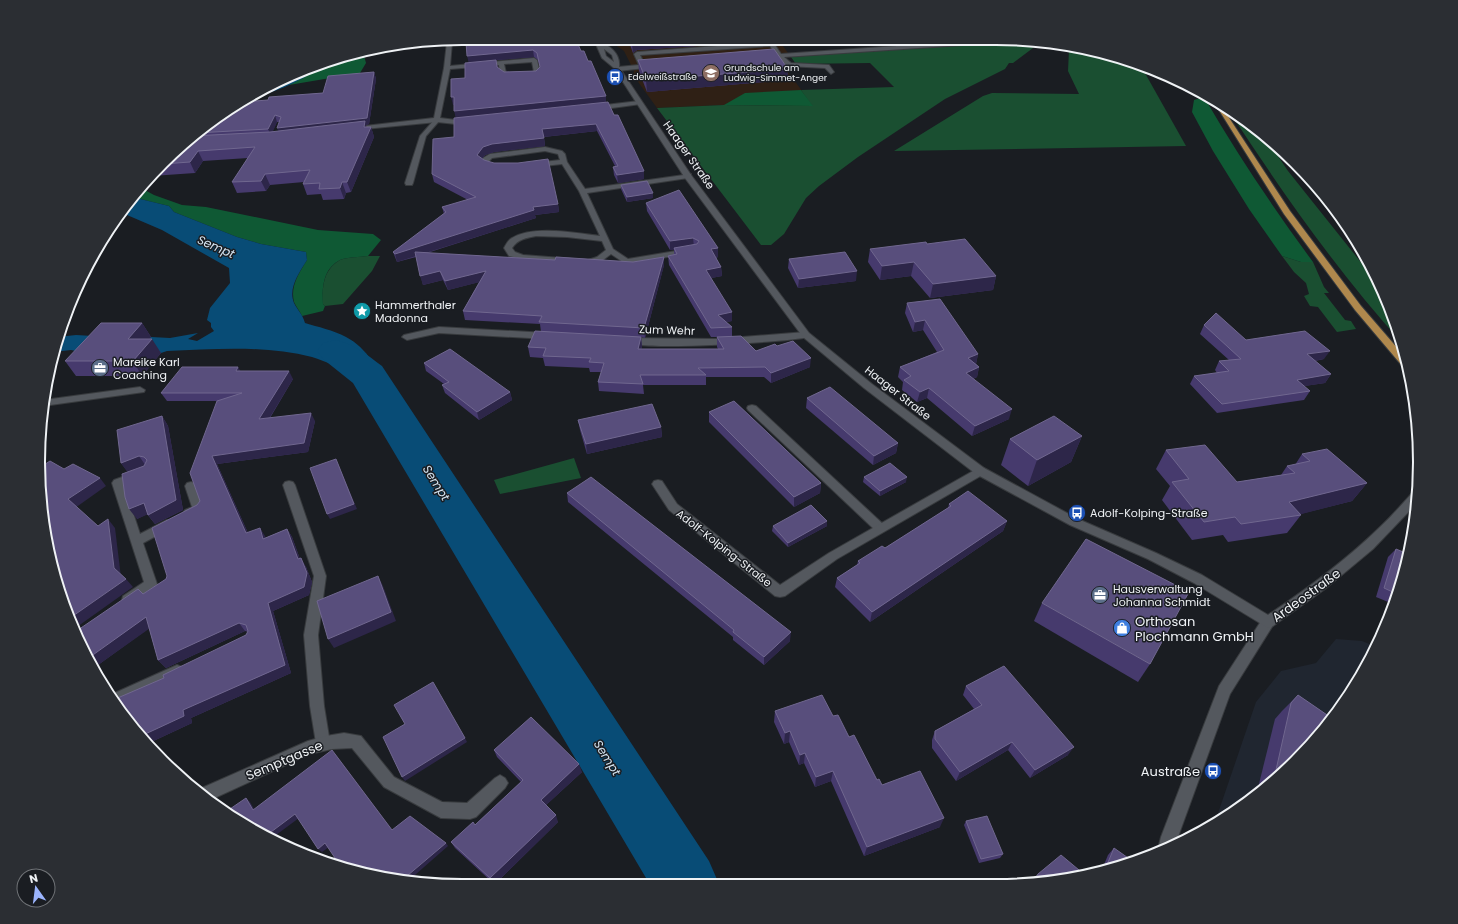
<svg xmlns="http://www.w3.org/2000/svg" width="1458" height="924" viewBox="0 0 1458 924" font-family="Poppins,sans-serif">
	<style>
		.built { fill: #202630 }
		.education { fill: #2f2015 }
		.green { fill: #1a4f31 }
		.forest { fill: #0f5934 }
		.water { fill: #084c76 }
		.lines { fill: none; stroke-linecap: round; stroke-linejoin: round }
		.river { fill: #084c76; fill-rule: evenodd }
		.service-casing { stroke: #383b3e; stroke-width: 2 }
		.minor-casing { stroke: #383b3e; stroke-width: 2 }
		.tertiary-casing { stroke: #383b3e; stroke-width: 2 }
		.primary-casing { stroke: #383b3e; stroke-width: 2 }
		.service { fill: #54585e; fill-rule: evenodd }
		.minor { fill: #54585e; fill-rule: evenodd }
		.tertiary { fill: #54585e; fill-rule: evenodd }
		.primary { fill: #af884d; fill-rule: evenodd }
		.wall { fill: #463a6d; fill-rule: evenodd }
		.shaded-wall { fill: #2d2649 }
		.building { fill: #584e7c; stroke: #70678f }
		.labels { text-anchor: middle; stroke-width: 3; stroke-linejoin: round; paint-order: stroke }
		.far-poi-label { font-size: 9px; fill: #eff2f5; stroke: #1a1d22; text-anchor: start }
		.street-label { font-size: 11px; fill: #eff2f5; stroke: #1a1d22 }
		.poi-label { font-size: 11px; fill: #eff2f5; stroke: #1a1d22; text-anchor: start }
		.water-label { font-size: 12px; font-style: italic; fill: #d4e4f1; stroke: #1a1d22 }
		.near-street-label { font-size: 13px; fill: #eff2f5; stroke: #1a1d22 }
		.near-poi-label { font-size: 13px; fill: #eff2f5; stroke: #1a1d22; text-anchor: start }
		.rim { fill: none; stroke: #eff2f5; stroke-width: 2 }
	</style>
	<rect width="100%" height="100%" fill="#1a1d22"/>
	<!-- built -->
	<polygon class="built" points="1336,639 1362,641 1377,647 1332,720 1254,798 1215,822 1256,702 1281,671 1316,663"/>
	<!-- education -->
	<polygon class="education" points="611,42 780,42 791,57 778,58 813,106 724,105 657,108 633,75 634,71 624,51"/>
	<!-- green -->
	<g class="green">
		<polygon points="1002,42 1041,42 1013,63 1009,63 1005,69 945,99 858,157 819,186 806,198 784,234 771,245 761,245 657,108 724,105 812,106 801,90 894,87 870,63 796,64 791,57"/>
		<polygon points="1074,48 1141,66 1186,146 894,151 983,96 992,93 1079,94 1068,71 1069,50"/>
		<path d="M1229,111L1254,126L1263,134L1288,171L1379,285L1398,326L1402,343C1337,271 1282,192 1229,111Z"/>
		<path d="M368,256H380L372,271L343,304L325,306L323,304C322,287 323,270 340,260C347,257 360,257 368,256Z"/>
		<polygon points="1282,256 1301,262 1313,262 1324,287 1329,293 1324,293 1345,320 1351,321 1356,329 1337,332 1318,307 1310,306 1304,296 1309,294 1306,283 1294,272"/>
		<polygon points="574,458 581,478 500,494 494,480"/>
	</g>
	<!-- forest -->
	<g class="forest">
		<polygon points="363,52 366,63 360,73 289,85 329,60"/>
		<polygon points="801,90 813,106 724,105 745,93"/>
		<path d="M1204,97C1237,154 1274,209 1313,262H1301L1282,256L1249,209L1213,151L1192,112L1194,100Z"/>
		<path d="M141,188L154,195L182,205L206,207L318,230L373,234L381,240L368,256C360,257 347,257 340,260C323,269 322,287 323,304L325,306L323,311L302,316C300,311 296,307 294,302C290,286 299,273 307,260L306,252L261,244L237,237L174,212L169,206L132,197Z"/>
	</g>
	<!-- water -->
	<g class="water">
		<path d="M326,60H329C306,80 277,92 247,99Z"/>
		<path d="M132,197L169,206L174,212L237,237L261,244L306,252L307,260C299,273 288,288 294,303C298,311 302,313 305,323C318,327 333,330 346,337C367,348 379,370 388,390H368L357,384L354,375C340,369 326,361 312,357C265,345 215,349 167,351L161,353H133L151,337L170,338L198,333L188,339L197,341L214,331L211,327V323L207,320L210,308L230,283L229,268L162,230L120,212Z"/>
		<polygon points="76,335 110,337 86,353 71,350 54,352 58,337"/>
	</g>
	<g class="lines">
		<!-- river -->
		<path class="river" d="M336,340C355,345 366,354 382,366L709,861L719,884L649,883L353,383L323,359L317,351L323,343Z"/>
		<defs>
			<g id="service">
				<polygon points="435,119 440,120 426,136 413,183 412,185 406,185 405,183 420,136"/>
				<polygon points="752,405 756,406 884,525 886,528 884,531 880,533 876,531 748,410 747,408 748,406"/>
				<polygon points="136,472 140,473 142,476 140,479 124,485 140,534 167,520 171,522 173,525 171,528 143,543 157,584 155,588 128,605 123,604 122,600 123,596 144,582 112,483 114,480"/>
				<polygon points="289,481 293,482 295,485 326,576 318,635 324,706 330,743 328,748 323,750 318,748 316,743 310,706 304,635 314,576 283,485 285,482"/>
				<path d="M191,482L195,483L197,486L204,509C201,515 191,518 185,516L183,513L185,510L192,507L185,486L187,483Z"/>
				<polygon points="177,665 182,667 184,671 182,675 117,706 108,696"/>
			</g>
			<g id="minor">
				<path d="M447,42H452L450,66L534,58L537,60L540,74L537,76L506,78L500,74L499,65L450,69L440,118L456,120L468,118L471,120L470,121L456,124L437,122L354,130V128L356,127L434,118L444,68ZM532,62L534,72L506,73L504,64Z"/>
				<polygon points="771,42 811,42 808,44 775,45 781,54 926,44 925,42 932,43 981,42 978,44 784,57 791,63 829,65 834,72 831,74 825,68 787,66 779,58 762,59 762,57 776,55 770,46 640,55 645,65 655,65 655,67 618,71 615,69 618,67 639,65 634,54 637,52"/>
				<polygon points="639,101 641,102 641,104 597,110 594,108 597,106"/>
				<path d="M545,147L562,151L565,154L567,162L585,189L691,174V178H688L587,193L613,249L628,259L688,249L692,251L691,253L626,264L611,254L603,260L588,264L522,259L509,256L504,248C506,245 508,240 512,238C534,225 575,233 600,236L579,191L562,164L535,167L532,165L535,163L560,160L558,154L545,151L492,158L487,163L494,167V169C489,171 483,167 480,163L483,158L490,154ZM536,236L567,237L602,241L606,250L597,257L588,260L523,255L515,252L512,248C518,239 526,238 536,236Z"/>
				<polygon points="439,327 548,333 553,336 548,339 439,333 407,340 402,337 404,335"/>
				<path d="M806,332L811,335L809,337C788,342 633,352 622,341L627,338L717,339Z"/>
				<polygon points="140,387 145,390 144,392 43,406 44,400"/>
				<polygon points="980,467 984,468 986,471 984,474 837,559 785,596 780,597 775,596 669,510 652,484 654,481 658,480 662,481 677,504 780,585 829,553"/>
				<polygon points="1268,616 1273,618 1275,622 1230,694 1175,845 1159,852 1158,849 1161,837 1219,686 1263,618"/>
				<polygon points="344,733 361,736 394,777 442,802 467,803 495,778 500,775 505,778 508,783 505,788 476,817 470,819 441,818 384,787 352,748 332,749 310,754 208,801 195,791 308,741 326,736"/>
			</g>
			<path id="tertiary" d="M595,42C608,42 621,54 619,67L691,175L809,333L872,384L984,468L1078,519L1156,553L1202,575L1268,615C1307,589 1345,561 1379,528C1392,516 1403,503 1415,490L1419,489L1417,503L1373,549L1325,589L1273,626L1268,628L1194,583L1148,559L1070,525L976,474L864,388L803,337L685,178L614,68L602,58ZM604,49L612,55L614,62L606,56Z"/>
			<polygon id="primary" points="1214,102 1222,107 1290,211 1361,306 1405,357 1408,369 1404,368 1355,310 1284,214"/>
		</defs>
		<!-- service casing -->
		<use href="#service" class="service-casing"/>
		<!-- minor casing -->
		<use href="#minor" class="minor-casing"/>
		<!-- tertiary casing -->
		<use href="#tertiary" class="tertiary-casing"/>
		<!-- primary casing -->
		<use href="#primary" class="primary-casing"/>
		<!-- service -->
		<use href="#service" class="service"/>
		<!-- minor -->
		<use href="#minor" class="minor"/>
		<!-- tertiary -->
		<use href="#tertiary" class="tertiary"/>
		<!-- primary -->
		<use href="#primary" class="primary"/>
	</g>
	<!-- wall -->
	<g class="wall">
		<path d="M466,42L581,51L606,102L614,115L644,171V179L618,183L614,175L613,167L615,166L597,131L544,137L545,146L494,152L485,155L482,159L558,204L559,212L535,215L536,218L427,253L555,260L633,262L664,257V265L645,338L641,337L642,347L641,349H718L717,347V337H720H711L669,265L668,256L674,254V250H670L647,211L646,203L718,248V257L716,258L721,267L722,276L711,278L732,321L726,322L732,327V336L756,351L777,346L810,367L771,383L764,377H706V385H643L644,394L599,391L598,382L601,372H590L589,368L545,366L543,358L530,357L528,347L541,332L540,324L465,320L463,311L479,282L448,290L443,280L423,285L416,257L397,262L393,252L444,214L442,207L468,200L434,182L432,174L454,137L456,118L454,105H453L465,78L469,63ZM534,57L538,60L540,67L536,71L504,72L498,68L496,60Z"/>
		<polygon points="629,42 758,42 637,50 633,53"/>
		<polygon points="638,60 788,80 647,92 639,71"/>
		<path d="M374,72L376,79L369,124L366,125V127H371L374,137L351,192L346,193L344,199L323,200L321,194L307,195L303,184L304,182L270,185L266,191L237,193L232,182L248,158L203,161L195,173L152,176L182,143L226,110L241,107L268,100L323,93ZM277,122H279V131L272,132Z"/>
		<polygon points="621,185 653,198 627,202 621,189"/>
		<polygon points="927,244 996,276 993,290 930,298 911,276 880,280 868,262 870,249"/>
		<polygon points="789,259 856,281 798,288 788,268"/>
		<polygon points="907,303 978,354 976,364 979,367 977,377 973,379 1009,419 972,436 927,398 917,402 902,390 903,382 898,377 900,367 937,352 923,330 913,332 905,313"/>
		<polygon points="142,323 151,337 149,339 161,353 142,376 76,376 65,361"/>
		<polygon points="1204,325 1246,340 1324,359 1315,361 1331,374 1325,383 1304,386 1310,391 1304,400 1217,413 1190,384 1194,376 1217,373 1215,370 1219,361 1229,360 1200,334"/>
		<polygon points="424,363 510,392 512,400 479,420 445,393 442,385 444,384 426,371"/>
		<polygon points="241,371 293,379 270,418 315,421 308,452 217,464 248,533 260,528 265,538 287,529 292,537 300,559 306,567 312,582 309,595 273,611 291,673 191,718 192,723 147,744 113,702 164,678 246,635 248,632 245,631 166,668 158,660 149,628 98,665 143,594 166,579 167,576 197,505 200,501 217,401 167,401 161,393"/>
		<polygon points="807,398 898,443 896,453 873,465 806,408"/>
		<polygon points="709,412 821,483 820,493 794,507 709,422"/>
		<polygon points="162,416 168,426 183,510 155,524 147,514 137,519 128,472 121,463"/>
		<polygon points="578,420 661,427 662,437 587,454 580,430"/>
		<polygon points="1082,436 1071,462 1028,486 1001,465 1010,439"/>
		<polygon points="1166,450 1237,482 1281,475 1287,466 1295,465 1302,454 1367,483 1352,501 1300,514 1301,515 1287,533 1228,542 1223,535 1192,540 1162,500 1170,486 1156,469"/>
		<polygon points="864,477 906,482 880,496 863,482"/>
		<polygon points="567,493 790,641 764,665 733,640 733,637 568,502"/>
		<polygon points="949,504 1007,521 1003,531 870,622 835,587 837,578 857,565 858,561 885,548 948,508"/>
		<polygon points="773,526 827,526 788,547 772,531"/>
		<polygon points="1396,549 1405,572 1393,604 1376,597 1388,557"/>
		<polygon points="1042,603 1150,664 1138,682 1034,621"/>
		<polygon points="966,686 1068,755 1030,778 1008,750 956,781 932,748 932,740 935,731 974,709 963,695"/>
		<polygon points="1298,695 1332,720 1256,796 1275,719 1282,711"/>
		<polygon points="775,711 833,716 849,737 877,780 882,785 940,827 864,856 831,781 815,787 804,763 799,765 789,742 784,744 774,722"/>
		<polygon points="494,750 582,772 546,805 558,822 496,883 493,883 455,848 451,842 475,825 521,782 497,757"/>
		<polygon points="966,821 1003,854 1000,858 979,863 964,825"/>
		<polygon points="1114,848 1106,871 1101,872 1108,855"/>
	</g>
	<!-- shaded-wall -->
	<g class="shaded-wall">
		<polygon points="412,42 431,42 431,43 413,44"/>
		<polygon points="635,42 758,42 637,50 633,53 632,44"/>
		<polygon points="533,50 534,57 496,60 499,74 469,63 467,56"/>
		<polygon points="788,69 788,80 647,92 646,80"/>
		<polygon points="374,72 376,79 369,124 366,125 368,132 371,127 374,137 351,192 347,182 280,135 277,128"/>
		<polygon points="606,96 606,103 456,118 454,111"/>
		<polygon points="451,97 454,97 456,104 453,105"/>
		<polygon points="275,115 277,122 271,136 268,129"/>
		<polygon points="596,124 597,131 543,137 542,129"/>
		<polygon points="544,138 545,146 494,152 485,155 479,163 477,155 483,147 492,144"/>
		<polygon points="198,151 203,161 195,173 190,162"/>
		<polygon points="644,171 644,179 618,183 617,175"/>
		<polygon points="265,174 270,185 266,191 261,181"/>
		<polygon points="342,182 346,193 344,199 340,188"/>
		<polygon points="653,193 653,198 627,202 627,197"/>
		<polygon points="558,204 559,212 535,215 536,218 397,262 395,254 533,207"/>
		<polygon points="693,238 694,247 674,248 674,250 670,250 670,241"/>
		<polygon points="718,248 718,257 711,258 711,249"/>
		<polygon points="664,257 664,265 645,338 644,328"/>
		<polygon points="914,262 911,276 880,280 882,266"/>
		<polygon points="721,267 722,276 706,279 706,270"/>
		<polygon points="440,271 443,280 423,285 420,276"/>
		<polygon points="486,271 488,280 448,290 445,281"/>
		<polygon points="857,271 856,281 798,288 799,279"/>
		<polygon points="996,276 993,290 930,298 933,284"/>
		<polygon points="732,312 732,321 718,324 718,315"/>
		<polygon points="925,320 923,330 913,332 915,322"/>
		<polygon points="142,323 151,337 137,353 128,339"/>
		<polygon points="641,337 642,347 639,359 638,349"/>
		<polygon points="152,339 161,353 142,376 133,361"/>
		<polygon points="1330,351 1324,359 1302,363 1307,354"/>
		<polygon points="978,354 976,364 968,358"/>
		<polygon points="811,358 810,367 771,383 771,373"/>
		<polygon points="238,367 243,375 236,371"/>
		<polygon points="979,367 977,377 963,383 966,373"/>
		<polygon points="289,371 293,379 264,427 259,419"/>
		<polygon points="1331,374 1325,383 1292,388 1297,380"/>
		<polygon points="929,388 927,398 917,402 920,392"/>
		<polygon points="510,392 512,400 479,420 477,412"/>
		<polygon points="1012,409 1009,419 972,436 975,426"/>
		<polygon points="311,413 315,421 308,452 217,464 252,542 246,533 212,456"/>
		<polygon points="162,416 168,426 183,510 155,524 148,515"/>
		<polygon points="661,427 662,437 587,454 586,444"/>
		<polygon points="1082,436 1071,462 1028,486 1037,460"/>
		<polygon points="898,443 896,453 873,465 874,456"/>
		<polygon points="139,456 146,466 128,473 121,463"/>
		<polygon points="336,459 357,509 330,519 327,514"/>
		<polygon points="907,477 906,482 880,496 880,491"/>
		<polygon points="100,478 106,486 75,508 68,499"/>
		<polygon points="821,483 820,493 794,507 794,497"/>
		<polygon points="1367,483 1352,501 1294,516 1289,502"/>
		<polygon points="144,503 151,513 137,519 129,509"/>
		<polygon points="108,519 115,528 121,577 114,568"/>
		<polygon points="827,521 827,526 788,547 788,543"/>
		<polygon points="1007,521 1003,531 870,622 872,612"/>
		<polygon points="260,528 265,536 268,547 263,539"/>
		<polygon points="287,529 292,537 303,568 298,559"/>
		<polygon points="301,558 306,567 312,582 309,595 273,611 291,673 191,718 192,723 147,744 141,736 183,710 285,665 268,603"/>
		<polygon points="378,576 383,586 396,621 334,648 328,639"/>
		<polygon points="126,579 133,587 74,629 75,631 70,618"/>
		<polygon points="146,617 153,626 98,665 90,657"/>
		<polygon points="239,623 245,631 166,668 158,660"/>
		<polygon points="791,632 790,641 764,665 764,657"/>
		<polygon points="790,731 789,742 784,744 785,733"/>
		<polygon points="465,738 467,742 405,781 402,777"/>
		<polygon points="1012,742 1008,750 956,781 960,772"/>
		<polygon points="1074,747 1068,755 1030,778 1035,770"/>
		<polygon points="805,753 804,763 799,765 800,755"/>
		<polygon points="579,764 582,772 544,807 541,800"/>
		<polygon points="833,771 831,781 815,787 816,777"/>
		<polygon points="246,798 250,802 257,814 253,810"/>
		<polygon points="295,814 299,818 272,838 267,835"/>
		<polygon points="556,815 558,822 496,883 494,883 490,878"/>
		<polygon points="944,818 940,827 864,856 867,847"/>
		<polygon points="325,843 329,847 322,852 318,849"/>
		<polygon points="446,843 448,846 407,882 401,881"/>
	</g>
	<!-- building -->
	<g class="building">
		<polygon points="466,42 577,42 581,51 584,51 588,61 591,61 606,96 454,111 454,97 451,97 451,79 465,78 465,63 496,60 497,67 504,72 536,71 540,67 537,53 533,50 467,56"/>
		<polygon points="774,49 788,69 646,80 638,60"/>
		<polygon points="374,72 367,118 277,128 281,117 275,115 268,129 196,133 226,110 230,108 241,107 243,102 268,100 269,97 323,93 328,76"/>
		<polygon points="608,102 614,115 618,115 644,171 617,175 613,167 618,166 596,124 542,129 544,138 492,144 483,147 477,155 484,160 494,163 518,163 548,159 558,204 533,207 534,210 395,254 393,252 446,212 442,207 476,197 432,174 433,139 454,137 454,118"/>
		<polygon points="365,121 364,127 371,127 347,182 342,182 340,188 319,189 320,183 303,184 310,170 265,174 261,181 232,182 255,147 198,151 190,162 163,164 182,143 192,136 270,132"/>
		<polygon points="647,181 653,193 627,197 621,185"/>
		<polygon points="679,190 718,248 711,249 721,267 706,270 732,312 718,315 732,327 711,328 668,256 677,254 674,248 697,244 699,241 693,238 670,241 646,203"/>
		<polygon points="965,239 996,276 933,284 914,262 882,266 870,249 926,242 927,244"/>
		<polygon points="415,252 555,260 556,257 633,262 664,257 644,328 539,322 542,316 463,311 486,271 445,281 440,271 420,276"/>
		<polygon points="845,252 857,271 799,279 789,259"/>
		<polygon points="940,299 978,354 968,358 979,367 966,373 1012,409 975,426 929,388 920,392 904,380 911,376 900,367 944,350 925,320 915,322 907,303"/>
		<polygon points="1216,313 1246,340 1305,331 1330,351 1307,354 1331,374 1297,380 1310,391 1222,404 1194,376 1229,371 1219,361 1241,359 1204,325"/>
		<polygon points="101,323 142,323 128,339 152,339 133,361 65,361"/>
		<polygon points="535,331 641,337 638,349 724,349 717,337 741,336 756,351 775,344 777,346 793,341 811,358 771,373 765,367 698,368 706,375 640,375 643,384 598,382 604,363 589,362 591,358 543,356 546,348 528,347"/>
		<polygon points="450,349 510,392 477,412 442,385 449,382 424,363"/>
		<polygon points="182,367 238,367 236,371 289,371 259,419 311,413 304,443 212,456 246,533 260,528 263,539 287,529 298,559 301,558 307,573 304,587 268,603 285,665 183,710 184,716 141,736 113,702 113,700 164,678 163,675 246,635 248,631 246,625 239,623 158,660 146,617 90,657 81,648 75,632 138,589 143,594 166,579 167,576 152,528 197,505 200,501 190,473 217,401 242,393 161,393"/>
		<polygon points="830,387 898,443 874,456 807,398"/>
		<polygon points="734,401 821,483 794,497 709,412"/>
		<polygon points="652,404 661,427 586,444 578,420"/>
		<polygon points="162,416 176,500 148,515 144,503 129,509 125,497 122,474 144,466 147,460 144,457 139,456 121,463 117,430"/>
		<polygon points="1054,416 1082,436 1037,460 1010,439"/>
		<polygon points="1205,445 1237,482 1295,473 1287,466 1310,461 1302,454 1327,449 1367,483 1289,502 1301,515 1241,524 1235,517 1204,522 1172,482 1189,479 1166,450"/>
		<polygon points="336,459 354,504 327,514 310,468"/>
		<polygon points="50,461 64,469 73,464 100,478 68,499 98,526 108,519 114,568 126,579 70,618 53,572 39,468"/>
		<polygon points="890,463 907,477 880,491 864,477"/>
		<polygon points="591,477 791,632 764,657 733,632 734,630 567,493"/>
		<polygon points="968,491 1007,521 872,612 837,578 860,563 858,561 882,546 885,548 951,506 949,504"/>
		<polygon points="811,505 827,521 788,543 773,526"/>
		<polygon points="1086,539 1189,592 1150,664 1042,603"/>
		<polygon points="1396,549 1408,554 1405,572 1397,594 1384,588"/>
		<polygon points="378,576 391,612 328,639 317,601"/>
		<polygon points="1004,666 1074,747 1035,770 1012,742 960,772 935,739 935,731 982,705 966,686"/>
		<polygon points="433,682 465,738 402,777 383,737 405,724 394,705"/>
		<polygon points="822,695 833,716 838,715 849,737 854,735 877,780 879,779 882,785 920,771 944,818 867,847 833,771 816,777 805,753 800,755 790,731 785,733 775,711"/>
		<polygon points="1298,695 1333,719 1274,779 1291,703"/>
		<polygon points="531,717 579,764 541,800 556,815 490,878 451,842 473,822 475,825 523,780 494,750"/>
		<polygon points="332,750 392,830 410,816 446,843 401,881 339,864 325,843 318,849 295,814 267,835 227,811 246,798 253,810"/>
		<polygon points="987,816 1003,854 981,859 966,821"/>
		<polygon points="1114,848 1131,860 1130,862 1104,872"/>
		<polygon points="1061,855 1085,875 1031,884 1038,874"/>
	</g>
	<!-- icons -->
	<defs>
		<symbol id="school-disc" viewBox="-11 -11 22 22"><circle r="9.5" fill="#8d6e63" stroke="#1a1d22"/><path d="M0-5L7-2L0 1L-7-2ZM-4 1L0 2.5L4 1V4Q0 6-4 4Z" fill="#fff"/></symbol>
		<symbol id="bus-disc" viewBox="-11 -11 22 22"><circle r="9.5" fill="#1a4fb4" stroke="#1a1d22"/><path d="M-5-6H5V4H4V6H2V4H-2V6H-4V4H-5ZM-3.5-4V0h7V-4ZM-3.5 1.2v1.5H-2V1.2ZM2 1.2v1.5H3.5V1.2Z" fill="#fff"/></symbol>
		<symbol id="sight-disc" viewBox="-11 -11 22 22"><circle r="9.5" fill="#0f9aa8" stroke="#1a1d22"/><path d="M0-6L1.8-2.2L6-1.7L2.9 1.2L3.7 5.4L0 3.3L-3.7 5.4L-2.9 1.2L-6-1.7L-1.8-2.2Z" fill="#fff"/></symbol>
		<symbol id="office-disc" viewBox="-11 -11 22 22"><circle r="9.5" fill="#5c6f8a" stroke="#1a1d22"/><path d="M-6-3h4V-5.5h4V-3h4V5H-6ZM-1-4.5V-3h2v-1.5ZM-6 0V1H6V0Z" fill="#fff"/></symbol>
		<symbol id="shop-disc" viewBox="-11 -11 22 22"><circle r="9.5" fill="#3f7fe0" stroke="#1a1d22"/><path d="M-5-2.5h2.3a2.7 3.5 0 0 1 5.4 0H5L5.5 6h-11ZM-1.5-2.5h3a1.5 2.3 0 0 0-3 0Z" fill="#fff"/></symbol>
	</defs>
	<g fill-rule="evenodd">
		<use href="#school-disc" x="701" y="63" width="20" height="20"/>
		<use href="#bus-disc" x="605" y="67" width="20" height="20"/>
		<use href="#sight-disc" x="352" y="301" width="20" height="20"/>
		<use href="#office-disc" x="90" y="358" width="20" height="20"/>
		<use href="#bus-disc" x="1067" y="503" width="20" height="20"/>
		<use href="#office-disc" x="1090" y="585" width="20" height="20"/>
		<use href="#shop-disc" x="1112" y="618" width="20" height="20"/>
		<use href="#bus-disc" x="1203" y="761" width="20" height="20"/>
	</g>
	<g class="labels">
		<!-- far-poi labels -->
		<g class="far-poi-label">
			<text x="724" y="71">Grundschule am<tspan x="724" dy="10">Ludwig-Simmet-Anger</tspan></text>
			<text x="628" y="80">Edelweißstraße</text>
		</g>
		<!-- street labels -->
		<g class="street-label">
			<text transform="translate(689 155) rotate(55)" y="4">Haager Straße</text>
			<text transform="translate(667 330) rotate(2)" y="4">Zum Wehr</text>
			<text transform="translate(898 393) rotate(38)" y="4">Haager Straße</text>
			<text transform="translate(724 548) rotate(38)" y="4">Adolf-Kolping-Straße</text>
		</g>
		<!-- poi labels -->
		<g class="poi-label">
			<text x="375" y="309">Hammerthaler<tspan x="375" dy="13">Madonna</tspan></text>
			<text x="113" y="366">Mareike Karl<tspan x="113" dy="13">Coaching</tspan></text>
			<text x="1090" y="517">Adolf-Kolping-Straße</text>
			<text x="1113" y="593">Hausverwaltung<tspan x="1113" dy="13">Johanna Schmidt</tspan></text>
		</g>
		<!-- water labels -->
		<g class="water-label">
			<text transform="translate(216 247) rotate(24)" y="4">Sempt</text>
			<text transform="translate(436 483) rotate(58)" y="4">Sempt</text>
			<text transform="translate(607 758) rotate(58)" y="4">Sempt</text>
		</g>
		<!-- near-street labels -->
		<g class="near-street-label">
			<text transform="translate(1306 595) rotate(-36)" y="5">Ardeostraße</text>
			<text transform="translate(284 760) rotate(-23)" y="5">Semptgasse</text>
		</g>
		<!-- near-poi labels -->
		<g class="near-poi-label">
			<text x="1135" y="626">Orthosan<tspan x="1135" dy="15">Plochmann GmbH</tspan></text>
			<text x="1200" y="776" text-anchor="end">Austraße</text>
		</g>
	</g>
	<!-- crop -->
	<path d="M0 0H1458V924H0ZM462 45H996A417 417 0 0 1 1413 462V462A417 417 0 0 1 996 879H462A417 417 0 0 1 45 462V462A417 417 0 0 1 462 45Z" fill="#2b2e33" fill-rule="evenodd"/>
	<path class="rim" d="M462 45H996A417 417 0 0 1 1413 462V462A417 417 0 0 1 996 879H462A417 417 0 0 1 45 462V462A417 417 0 0 1 462 45Z"/>
	<!-- north arrow -->
	<g transform="translate(36 888) rotate(346)"><circle r="19" fill="#1a1d22" stroke="#6f7276"/>
	<path d="M0-3L7 15L0 10L-7 15Z" fill="#9bb4fd"/>
	<text y="-6" font-size="11" font-weight="bold" text-anchor="middle" fill="#eff2f5">N</text>
	</g>
</svg>
